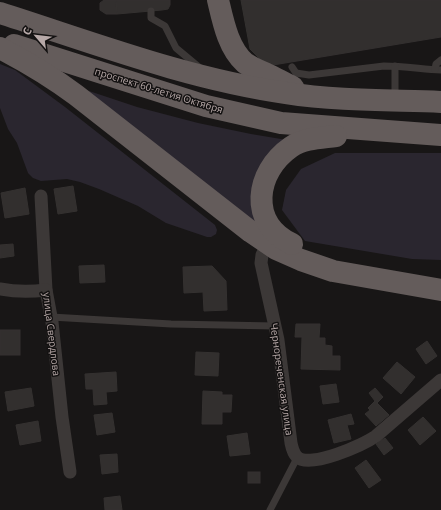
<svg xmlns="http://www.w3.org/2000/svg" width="441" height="510" viewBox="0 0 441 510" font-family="'Open Sans',sans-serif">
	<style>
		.green { fill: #2a262f }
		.building { fill: #322f2e; stroke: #343130 }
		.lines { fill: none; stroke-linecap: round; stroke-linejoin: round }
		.service { stroke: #3c3837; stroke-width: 7 }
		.minor { stroke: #3c3837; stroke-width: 13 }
		.trunk { stroke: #645c5b; stroke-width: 22 }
		.labels { text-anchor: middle; stroke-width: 3; stroke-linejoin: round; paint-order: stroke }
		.street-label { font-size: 10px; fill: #b7a9a8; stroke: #131111 }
	</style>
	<rect width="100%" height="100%" fill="#181616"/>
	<!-- green -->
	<g class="green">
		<polygon points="0,64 15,70 65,107 215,225 217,230 216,234 211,237 207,237 166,223 138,206 99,189 80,182 67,179 41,181 33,178 28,173 17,143 8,129 0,108"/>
		<polygon points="80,88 137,107 198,123 251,134 287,140 256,214 256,226"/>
		<polygon points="335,153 441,153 441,260 412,259 305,241 282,210 286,190 301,169"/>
	</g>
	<!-- building -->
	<g class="building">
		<polygon points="104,0 116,0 117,14 106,14 100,10 100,3"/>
		<polygon points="116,0 170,0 170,5 168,9 162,10 117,14"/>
		<polygon points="241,0 441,0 441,37 267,66 250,49"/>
		<polygon points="73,186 77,211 58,214 54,189"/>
		<polygon points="25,188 29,214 5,218 1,193"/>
		<polygon points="13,244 14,256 0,258 0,245"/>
		<polygon points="104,265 105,282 80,283 79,266"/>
		<polygon points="212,266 226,281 227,310 204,311 203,292 184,293 183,267"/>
		<polygon points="296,324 320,324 319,338 325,338 325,345 332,346 332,356 340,356 340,370 301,369 302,337 295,337"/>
		<rect x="0" y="330" width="20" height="25"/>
		<polygon points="427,341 437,356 426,364 416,349"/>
		<polygon points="196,352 219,353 218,376 195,375"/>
		<polygon points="397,362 415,377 401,394 383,378"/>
		<polygon points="116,372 117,391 106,392 107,404 94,405 93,389 86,389 85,374"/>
		<polygon points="336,384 339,402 323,404 320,386"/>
		<polygon points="31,388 34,406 8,411 5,392"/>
		<polygon points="375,388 383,397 377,403 389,415 376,426 365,414 370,410 368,408 375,401 369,393"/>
		<polygon points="203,391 222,392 222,395 232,395 231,412 222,412 222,424 202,424"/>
		<polygon points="112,413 115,432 97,435 94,415"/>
		<polygon points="351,414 354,424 347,425 351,439 334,443 328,420"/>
		<polygon points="423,417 436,431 420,445 408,430"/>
		<polygon points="38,421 41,441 20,445 16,425"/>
		<polygon points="247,433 250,454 230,456 227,436"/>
		<polygon points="385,438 393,448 384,455 376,444"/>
		<polygon points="117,454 118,472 102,474 100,455"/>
		<polygon points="366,460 381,480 369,488 355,468"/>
		<rect x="248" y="472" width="12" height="11"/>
		<polygon points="120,496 122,510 105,510 104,498"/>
	</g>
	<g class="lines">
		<!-- service -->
		<g class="service">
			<polyline points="151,11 151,18 165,26 176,48 200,68"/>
			<path d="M292,67L296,73L309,75L384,66C403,66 422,69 441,70"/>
			<polyline points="435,69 436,64 441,60"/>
			<polyline points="395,98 395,66"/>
			<polyline points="51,317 171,324 275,326"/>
			<polyline points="270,510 297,458"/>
		</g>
		<!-- minor -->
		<g class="minor">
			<polyline points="41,196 46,290 52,322 62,417 70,472"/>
			<path d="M268,243L262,255L261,263L278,340L291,443C292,448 293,453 297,457C310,469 363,445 376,436L441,380"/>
			<path d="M0,289C16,292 30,292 46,290"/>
		</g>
		<!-- trunk -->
		<g class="trunk">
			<path d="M218,0C223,21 228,48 245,63C252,68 260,71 267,74C276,78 284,83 293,87"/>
			<path d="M0,13C94,43 188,79 286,93C337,101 390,100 441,102"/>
			<polyline points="14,45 206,106 281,123 441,135"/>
			<path d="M0,48C27,62 52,77 76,95L251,232L276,249L301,260L333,271L441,290"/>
			<path d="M292,244C248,223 255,172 291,147C304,138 321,138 336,136"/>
		</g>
	</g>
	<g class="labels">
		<!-- street labels -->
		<g class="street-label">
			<text transform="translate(159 90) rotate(17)" y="4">проспект 60-летия Октября</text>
			<text transform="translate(52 334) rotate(83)" y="4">улица Свердлова</text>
			<text transform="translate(282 379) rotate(82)" y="4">Чернореченская улица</text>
		</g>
	</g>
	<!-- north arrow -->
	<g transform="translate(36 36) rotate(298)" stroke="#131111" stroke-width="3" paint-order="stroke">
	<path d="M0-3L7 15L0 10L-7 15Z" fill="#b7a9a8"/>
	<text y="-6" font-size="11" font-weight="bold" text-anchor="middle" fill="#b7a9a8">С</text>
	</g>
</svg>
